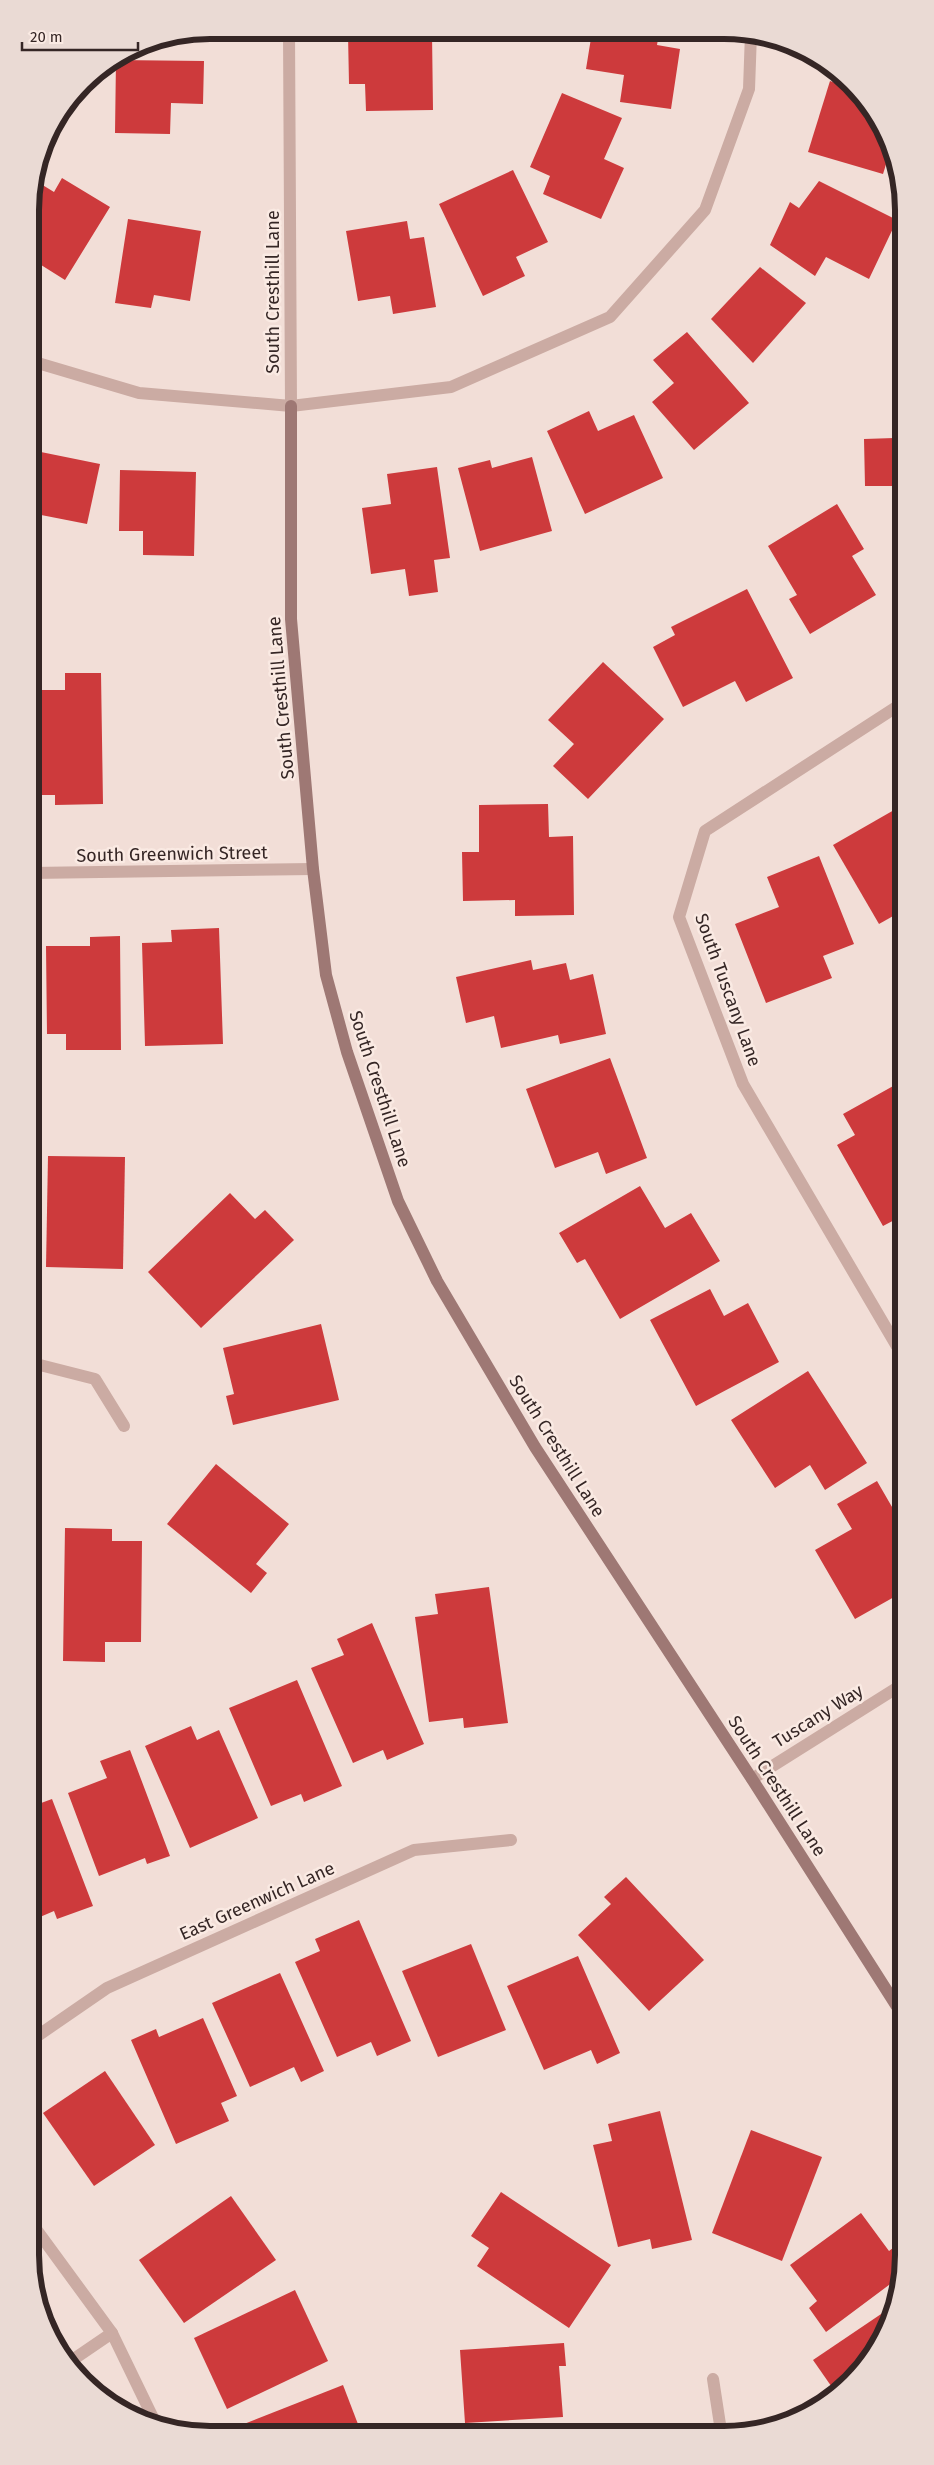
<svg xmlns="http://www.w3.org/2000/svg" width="934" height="2465" viewBox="0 0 934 2465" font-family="'Fira Sans',sans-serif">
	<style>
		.building { fill: #cd3a3c }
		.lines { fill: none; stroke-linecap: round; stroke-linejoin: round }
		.street { stroke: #cbaba3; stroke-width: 12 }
		.secondary { stroke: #9e7874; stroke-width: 12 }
		.labels { text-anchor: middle; stroke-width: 5; stroke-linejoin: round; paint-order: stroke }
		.street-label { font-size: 18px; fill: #352625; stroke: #faeae3 }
		.rim { fill: none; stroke: #352625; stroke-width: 6 }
	</style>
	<rect width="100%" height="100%" fill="#f2ded7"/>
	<!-- building -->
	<g class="building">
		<polygon points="203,31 203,39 167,39"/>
		<polygon points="592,32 659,33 657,45 680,49 671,109 620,102 624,75 586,69"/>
		<polygon points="432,33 433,110 366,111 365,84 349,84 348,34"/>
		<polygon points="116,60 204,61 203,104 171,103 170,134 115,133"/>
		<polygon points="830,81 857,91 885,130 891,148 883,174 808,152"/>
		<polygon points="562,93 622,118 604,159 624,168 601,219 543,194 550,176 530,167"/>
		<polygon points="513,170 548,242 516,257 525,276 483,296 439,204"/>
		<polygon points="62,178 110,207 65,280 30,258 30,198 34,183 36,181 54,192"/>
		<polygon points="819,181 897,220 869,279 826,257 815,276 770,245 790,202 799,208"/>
		<polygon points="128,219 201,231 190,301 154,295 151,308 115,303"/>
		<polygon points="407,221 410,239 424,237 436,307 393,314 390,296 358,301 346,231"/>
		<polygon points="760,267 806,303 753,363 711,319"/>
		<polygon points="687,332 749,403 694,450 652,402 674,383 653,360"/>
		<polygon points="893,400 901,400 901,486 865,486 864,439 894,438"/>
		<polygon points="589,411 598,431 634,415 663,478 585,514 547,431"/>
		<polygon points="31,450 100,464 87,524 31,513"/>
		<polygon points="532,457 552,531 480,551 458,468 490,460 492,468"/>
		<polygon points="437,467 450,558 434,560 438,592 409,596 405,569 371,574 362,508 391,504 387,474"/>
		<polygon points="120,470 196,472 194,556 143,555 143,531 119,531"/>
		<polygon points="837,504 864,549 852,556 876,595 810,634 789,599 797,595 768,546"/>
		<polygon points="747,589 793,678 746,702 735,681 683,707 653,647 675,635 671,627"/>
		<polygon points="603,662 664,719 588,799 553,766 574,744 548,720"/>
		<polygon points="65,673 101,673 103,804 55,805 55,795 31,795 31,690 65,690"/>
		<polygon points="548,804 549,837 573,836 574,915 515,916 515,900 463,901 462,852 479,852 479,805"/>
		<polygon points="901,806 902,911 879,924 833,845"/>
		<polygon points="819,856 854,944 823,956 832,978 766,1003 735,924 779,907 767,877"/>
		<polygon points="219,928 223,1044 145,1046 142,943 172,942 171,930"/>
		<polygon points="120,936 121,1050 66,1050 66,1034 47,1034 46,946 90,946 90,937"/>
		<polygon points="531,960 533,970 566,963 570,980 593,974 606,1034 560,1044 558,1035 501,1048 494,1016 466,1023 456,977"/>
		<polygon points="610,1058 647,1158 606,1174 598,1152 555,1168 526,1089"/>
		<polygon points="895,1085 902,1098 902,1216 883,1226 837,1145 855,1135 843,1114"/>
		<polygon points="48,1156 125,1157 123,1269 46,1267"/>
		<rect x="32" y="1172" width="2" height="23"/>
		<polygon points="640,1186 665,1228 691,1213 720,1261 620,1319 585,1259 577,1263 559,1233"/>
		<polygon points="230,1193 255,1219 265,1210 294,1240 201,1328 148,1272"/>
		<polygon points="710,1289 724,1316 748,1303 779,1362 696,1406 650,1320"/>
		<polygon points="321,1324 339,1400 233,1425 226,1396 234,1394 223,1348"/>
		<polygon points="808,1371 867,1463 825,1490 810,1465 775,1488 731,1420"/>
		<polygon points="216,1464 289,1524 256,1564 267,1573 251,1593 167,1524"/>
		<polygon points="877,1481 903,1526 903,1592 855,1619 815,1550 852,1529 837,1504"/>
		<polygon points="65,1528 112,1529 112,1541 142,1541 141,1642 105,1642 105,1662 63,1661"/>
		<polygon points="489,1587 508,1723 464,1728 463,1718 429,1722 415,1617 438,1614 435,1594"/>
		<polygon points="372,1623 424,1744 387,1760 383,1750 353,1763 311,1668 344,1655 337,1639"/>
		<polygon points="297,1680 342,1786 304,1802 301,1794 271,1806 229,1708"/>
		<polygon points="191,1726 197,1740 219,1730 258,1818 190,1848 145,1746"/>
		<polygon points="130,1750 170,1856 147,1864 145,1858 99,1876 68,1793 107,1778 100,1761"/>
		<polygon points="52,1799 93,1906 57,1919 54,1911 33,1920 33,1806"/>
		<polygon points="626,1877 704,1960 649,2011 578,1935 611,1904 604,1897"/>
		<polygon points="359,1920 411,2041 377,2056 371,2042 337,2057 295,1962 320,1951 315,1939"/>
		<polygon points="471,1944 506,2030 438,2057 402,1971"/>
		<polygon points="578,1956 620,2053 597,2064 591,2050 544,2070 507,1986"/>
		<polygon points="280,1973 324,2071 301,2082 294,2067 250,2087 212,2003"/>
		<polygon points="203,2018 237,2096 221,2103 229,2121 176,2144 131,2040 156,2029 159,2037"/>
		<polygon points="105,2071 155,2145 94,2186 43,2113"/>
		<polygon points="660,2111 692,2240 652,2249 650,2239 618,2247 593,2145 612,2141 608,2124"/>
		<polygon points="751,2130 822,2157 782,2261 712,2233"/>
		<polygon points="501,2192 611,2265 569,2328 477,2266 489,2248 471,2236"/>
		<polygon points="231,2196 276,2260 184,2323 139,2260"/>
		<polygon points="861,2213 889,2251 901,2242 904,2245 901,2276 826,2332 809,2308 817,2301 790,2265"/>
		<polygon points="295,2290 328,2361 227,2409 194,2338"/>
		<polygon points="890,2308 893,2313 890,2324 860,2373 836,2393 813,2360"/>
		<polygon points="564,2343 566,2366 559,2366 563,2417 465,2423 460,2350"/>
		<polygon points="343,2385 361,2432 247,2432 244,2424"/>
	</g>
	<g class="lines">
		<!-- street -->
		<g class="street">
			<polyline points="289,31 291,406"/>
			<polyline points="31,361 139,393 291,406 451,387 610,317 705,210 749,89 751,33"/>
			<polyline points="901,704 705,831 679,917 743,1084 902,1355"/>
			<polyline points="31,873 313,869"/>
			<polyline points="32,1363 95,1379 124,1426"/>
			<polyline points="752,1779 903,1684"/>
			<polyline points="33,2039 107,1988 414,1850 511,1840"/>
			<polyline points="33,2225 112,2333 157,2426"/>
			<polyline points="68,2363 112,2333"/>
			<polyline points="713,2379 721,2431"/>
		</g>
		<!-- secondary -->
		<polyline class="secondary" points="291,406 291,619 313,869 326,975 347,1052 398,1201 437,1281 535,1447 752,1779 903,2016"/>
	</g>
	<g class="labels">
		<!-- street labels -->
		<g class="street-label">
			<text transform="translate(273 292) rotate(-90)" y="6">South Cresthill Lane</text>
			<text transform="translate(281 698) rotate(-95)" y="6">South Cresthill Lane</text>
			<text transform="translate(172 854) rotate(-1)" y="6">South Greenwich Street</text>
			<text transform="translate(728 990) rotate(70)" y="6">South Tuscany Lane</text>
			<text transform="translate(380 1089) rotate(72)" y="6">South Cresthill Lane</text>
			<text transform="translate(557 1446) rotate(58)" y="6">South Cresthill Lane</text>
			<text transform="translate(818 1716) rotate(-32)" y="6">Tuscany Way</text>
			<text transform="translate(777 1786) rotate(57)" y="6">South Cresthill Lane</text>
			<text transform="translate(257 1901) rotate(-24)" y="6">East Greenwich Lane</text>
		</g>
	</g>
	<!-- crop -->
	<path d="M0 0H934V2465H0ZM210 39H724A171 171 0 0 1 895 210V2255A171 171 0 0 1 724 2426H210A171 171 0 0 1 39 2255V210A171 171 0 0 1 210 39Z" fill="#eadad4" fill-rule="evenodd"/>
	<path class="rim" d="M210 39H724A171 171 0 0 1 895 210V2255A171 171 0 0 1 724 2426H210A171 171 0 0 1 39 2255V210A171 171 0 0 1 210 39Z"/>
	<!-- scale -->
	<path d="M22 42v8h116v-8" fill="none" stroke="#352625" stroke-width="2.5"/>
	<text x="30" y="42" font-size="15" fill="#352625" stroke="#faeae3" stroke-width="4" paint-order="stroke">20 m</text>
</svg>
